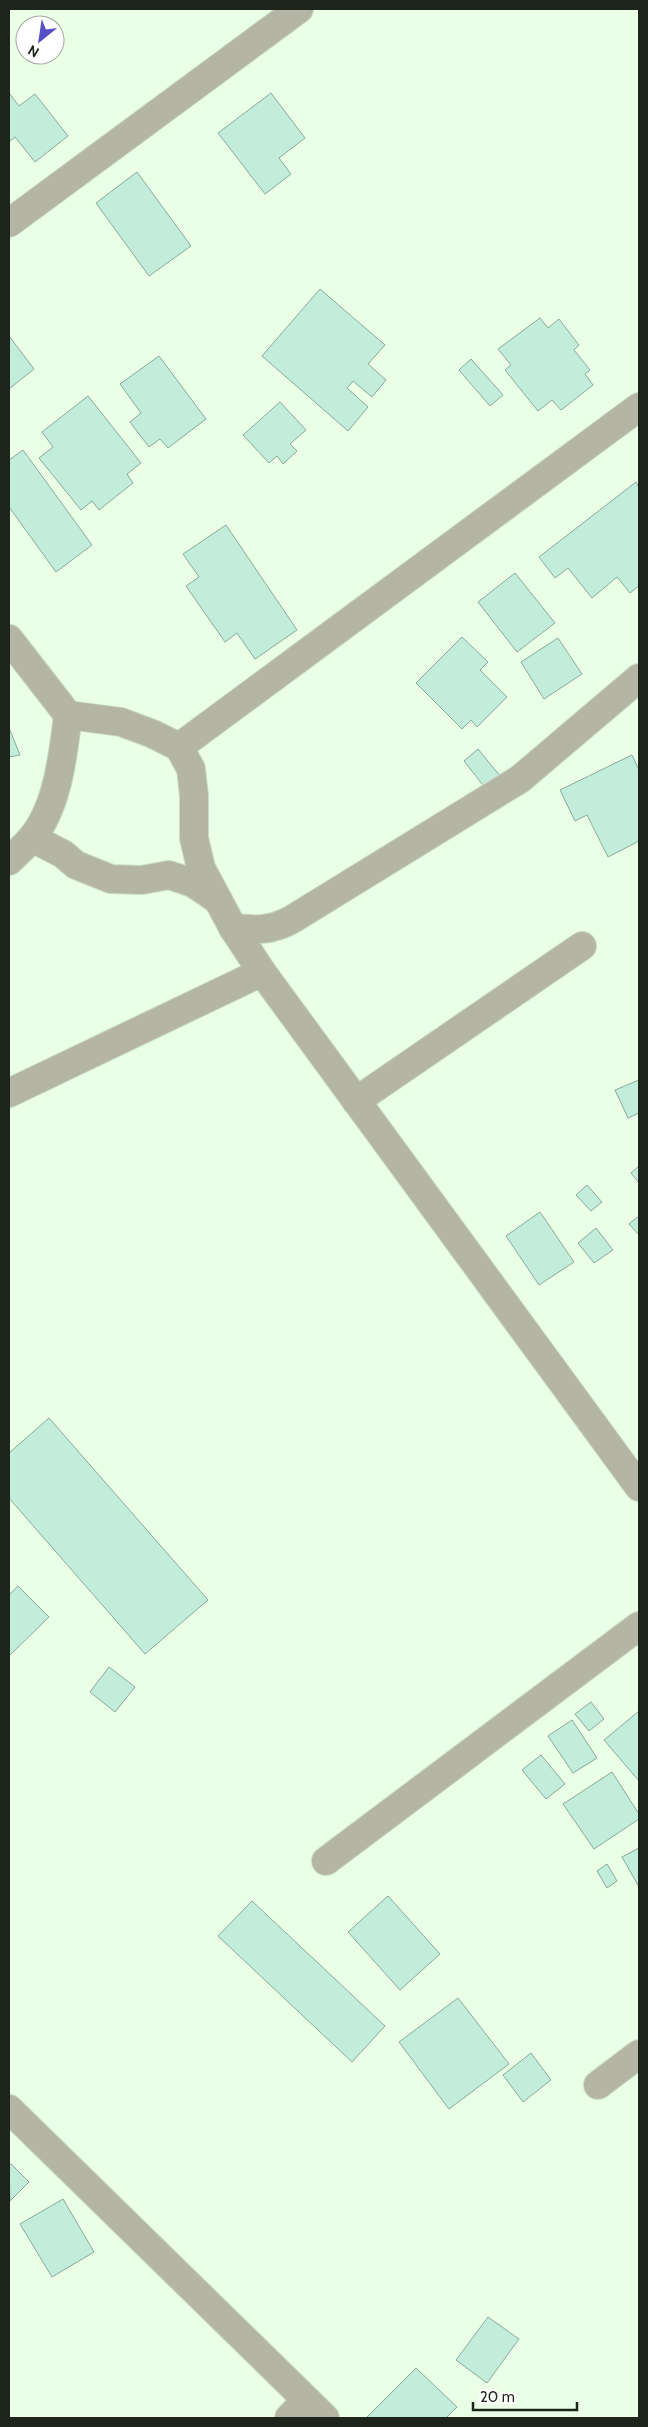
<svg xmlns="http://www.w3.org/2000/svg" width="648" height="2427" viewBox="0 0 648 2427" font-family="Cabin,sans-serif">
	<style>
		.building { fill: #c2eddb; stroke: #8aa99c }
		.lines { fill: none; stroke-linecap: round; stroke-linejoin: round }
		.street-casing { stroke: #c9dcc6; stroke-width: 30 }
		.street { stroke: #b4b5a5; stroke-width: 28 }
	</style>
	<rect width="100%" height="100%" fill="#eaffe6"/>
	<!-- building -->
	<g class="building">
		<polygon points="9,93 19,106 35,94 68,136 35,162 15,137 9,142"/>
		<polygon points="271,93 305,138 279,158 291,174 265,194 218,133"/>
		<polygon points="137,172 191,246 149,276 96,203"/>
		<polygon points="320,289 385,345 368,364 386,380 372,397 353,381 347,388 368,407 348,431 262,356"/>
		<polygon points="540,318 548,328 559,319 579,345 574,350 590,370 585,374 593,385 561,410 552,400 538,411 505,370 511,365 498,349"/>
		<polygon points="9,336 34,369 9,389"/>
		<polygon points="159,356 206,419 168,448 160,439 149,447 130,422 141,413 120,384"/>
		<polygon points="471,359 503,395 490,406 459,370"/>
		<polygon points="88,396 141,463 127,474 133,483 99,510 92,501 81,510 39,458 53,447 42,432"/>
		<polygon points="280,402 306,430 290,444 297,451 283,464 277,456 269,463 243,435"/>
		<polygon points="23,450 92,545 56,572 9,507 9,460"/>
		<polygon points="636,482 639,487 639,586 630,593 617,577 592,598 568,568 555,578 539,557"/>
		<polygon points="226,525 297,630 255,659 237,633 225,642 186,586 199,577 183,554"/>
		<polygon points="515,573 555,623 517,652 478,602"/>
		<polygon points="462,637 488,662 480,670 507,697 477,727 471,720 462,729 416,683"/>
		<polygon points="558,638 582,674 544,699 521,662"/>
		<polygon points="9,728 20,755 9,757"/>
		<polygon points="478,749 501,777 486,789 464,761"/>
		<polygon points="632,755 639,770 639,841 608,857 587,815 575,821 560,790"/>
		<polygon points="639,1080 639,1113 628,1118 615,1090"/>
		<polygon points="639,1166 639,1183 631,1173"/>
		<polygon points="587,1185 602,1202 591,1211 576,1195"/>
		<polygon points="540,1212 574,1262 539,1285 506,1236"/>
		<polygon points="639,1216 639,1235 629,1224"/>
		<polygon points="596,1228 613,1250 594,1263 578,1243"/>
		<polygon points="49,1418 208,1600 145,1654 9,1498 9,1453"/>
		<polygon points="18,1586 49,1617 9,1656 9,1595"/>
		<polygon points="109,1667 135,1687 115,1712 90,1692"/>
		<polygon points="591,1702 604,1719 589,1731 575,1714"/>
		<polygon points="639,1711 639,1781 604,1740"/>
		<polygon points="572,1720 597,1758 573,1773 548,1736"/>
		<polygon points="541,1755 565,1784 546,1799 522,1770"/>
		<polygon points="612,1772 639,1814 639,1819 594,1849 563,1804"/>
		<polygon points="639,1848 639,1887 622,1857"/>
		<polygon points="607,1864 617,1881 607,1888 597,1871"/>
		<polygon points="388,1896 440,1954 400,1990 348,1932"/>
		<polygon points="252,1901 385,2026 352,2062 218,1936"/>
		<polygon points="458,1998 509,2064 449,2109 399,2042"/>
		<polygon points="531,2053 551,2080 523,2102 503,2075"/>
		<polygon points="11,2164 29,2182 10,2201 9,2165"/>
		<polygon points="63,2199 94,2252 52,2277 20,2224"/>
		<polygon points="488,2317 519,2339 487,2383 456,2360"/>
		<polygon points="416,2368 457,2407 446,2418 366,2418"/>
	</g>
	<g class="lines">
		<defs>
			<g id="street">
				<polyline points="9,223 299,9"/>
				<polyline points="9,639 68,715 121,722 153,734 179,747 191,769 194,796 194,838 201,868 233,928 262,972 639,1487"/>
				<polyline points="179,747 639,407"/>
				<polyline points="32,838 63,854 76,865 111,879 142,880 169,875 193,883 218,900"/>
				<path d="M9,861C16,854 24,847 31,839C58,807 63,755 68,715"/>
				<path d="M233,928C255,930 271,931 291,920L520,779L639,678"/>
				<polyline points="9,1093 262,972"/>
				<polyline points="356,1101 582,946"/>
				<polyline points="326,1861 639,1626"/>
				<polyline points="598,2085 639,2054"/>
				<polyline points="9,2109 325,2418"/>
				<polyline points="289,2418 305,2401"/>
			</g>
		</defs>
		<!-- street casing -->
		<use href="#street" class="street-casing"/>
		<!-- street -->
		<use href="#street" class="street"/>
	</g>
	<!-- border -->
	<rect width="648" height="2427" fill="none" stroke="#1d241b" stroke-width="20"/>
	<!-- north arrow -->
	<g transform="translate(40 40) rotate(210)"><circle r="24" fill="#ffffff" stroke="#a5a7a4"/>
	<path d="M0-4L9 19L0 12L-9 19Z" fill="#574fc6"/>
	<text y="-8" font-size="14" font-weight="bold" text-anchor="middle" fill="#1d241b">N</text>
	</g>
	<!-- scale -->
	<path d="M473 2402v8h104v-8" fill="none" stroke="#1d241b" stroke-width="2.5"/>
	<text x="480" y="2402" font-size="15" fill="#1d241b" stroke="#ffffff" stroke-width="4" paint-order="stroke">20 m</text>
</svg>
